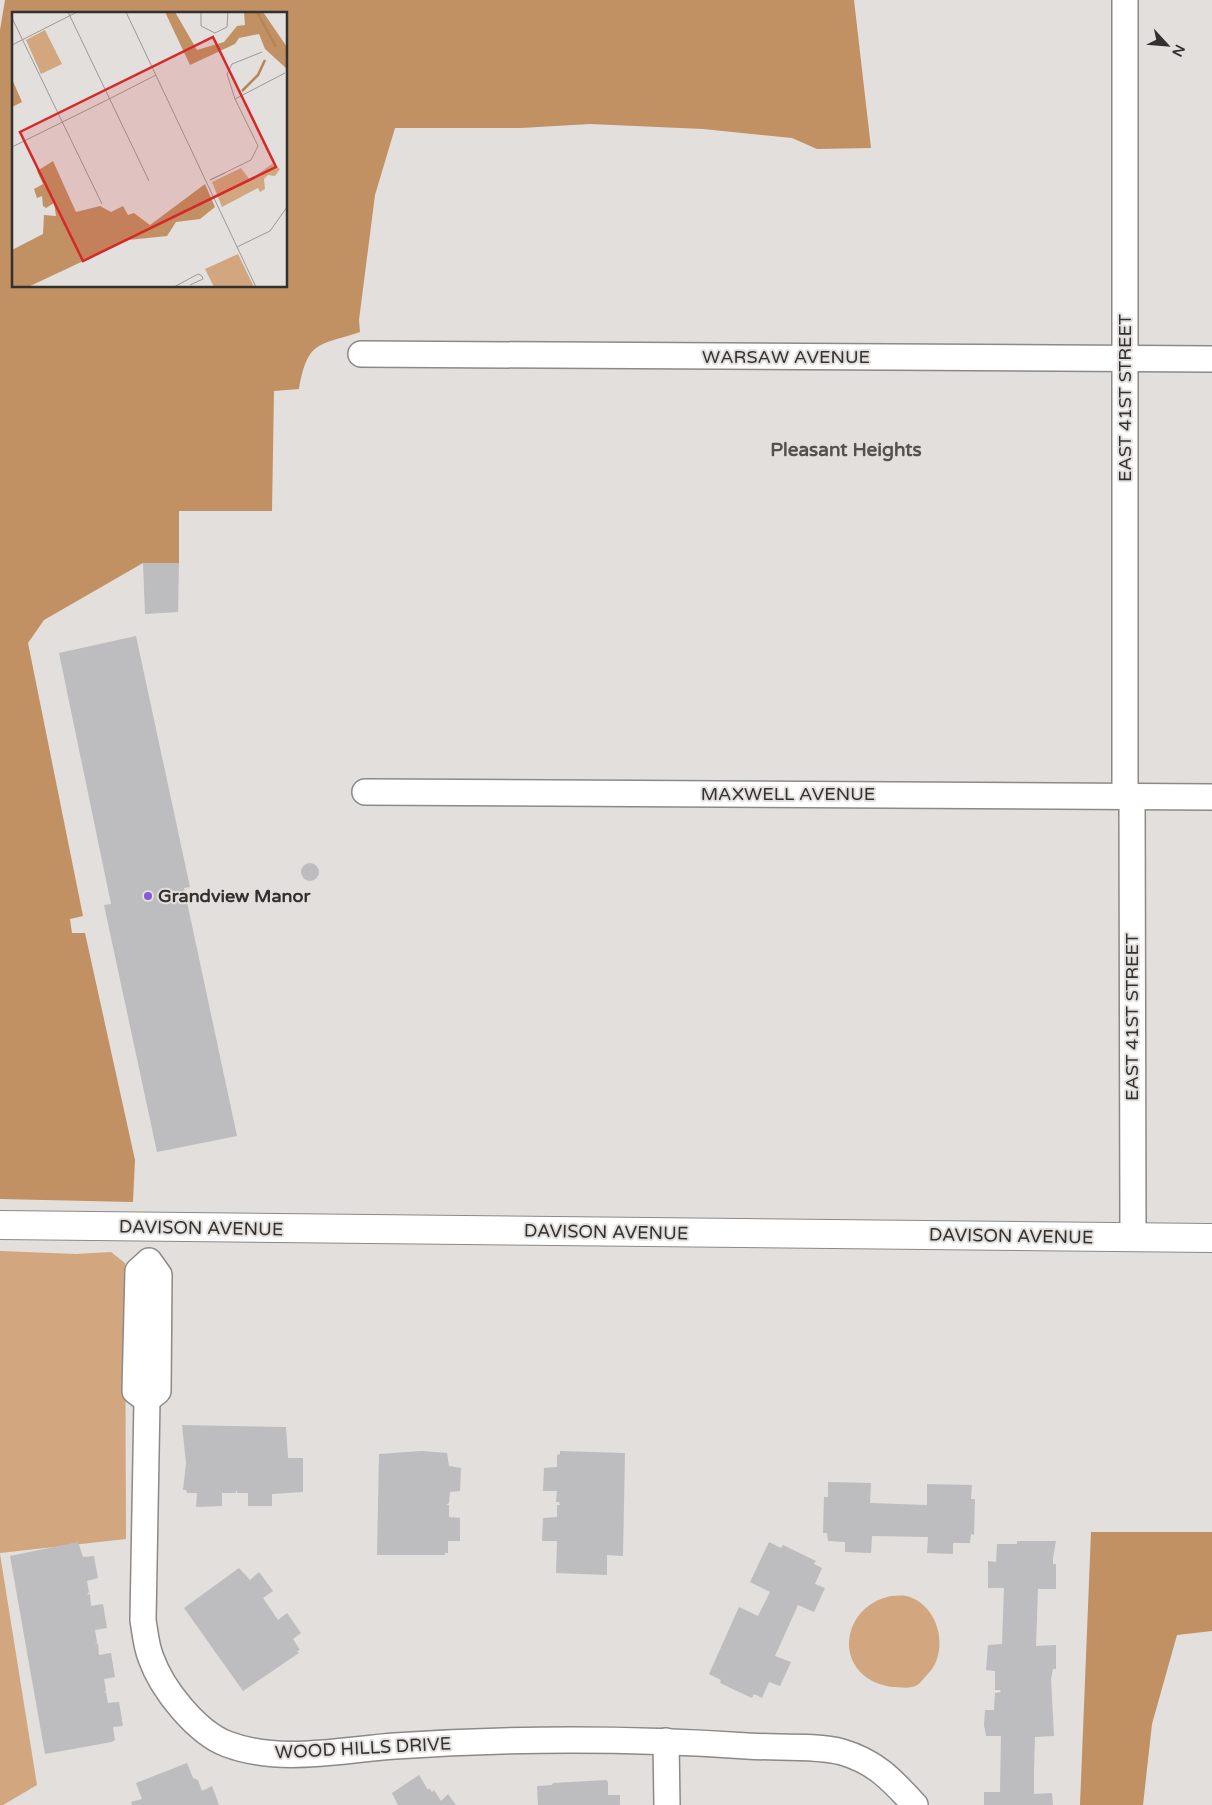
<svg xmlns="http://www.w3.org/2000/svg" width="1212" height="1805" viewBox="0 0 1212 1805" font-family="'Varela Round',sans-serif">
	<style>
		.green { fill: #d2a67f }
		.forest { fill: #c19063; fill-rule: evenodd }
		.building { fill: #bdbcbf }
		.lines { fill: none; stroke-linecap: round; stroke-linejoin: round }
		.minor-casing { stroke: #8c8987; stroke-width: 28 }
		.tertiary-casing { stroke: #8c8987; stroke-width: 30 }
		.minor { stroke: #fff; stroke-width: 25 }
		.tertiary { stroke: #fff; stroke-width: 28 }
		.poi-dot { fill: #835cd6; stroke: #e2dfdc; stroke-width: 2 }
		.labels { text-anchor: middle; stroke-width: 4; stroke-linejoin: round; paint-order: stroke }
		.street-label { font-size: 18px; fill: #323130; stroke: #e2dfdc }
		.poi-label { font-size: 18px; font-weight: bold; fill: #323130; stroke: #e2dfdc; text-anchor: start }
		.neighbourhood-label { font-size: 19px; font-weight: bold; fill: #54524f; stroke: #e2dfdc }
		.inset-river { fill: none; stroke: #b58558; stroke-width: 2.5 }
		.inset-road { fill: none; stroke: #9c9997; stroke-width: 1 }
		.view { fill: #d62828; fill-opacity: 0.15; stroke: #d62828; stroke-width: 2.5 }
		.inset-edge { fill: none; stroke: #323130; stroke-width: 2.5 }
	</style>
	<rect width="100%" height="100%" fill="#e2dfdc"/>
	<!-- green -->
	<g class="green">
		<polygon points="0,1251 76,1254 111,1252 125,1263 126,1539 0,1553"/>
		<polygon points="0,1554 37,1785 3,1805 0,1805"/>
		<path d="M891,1596C896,1596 901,1595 906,1596C940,1604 951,1654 926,1676C923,1679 919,1685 915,1686C909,1689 899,1687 892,1687C832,1678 838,1607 891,1596Z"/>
	</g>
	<!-- forest -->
	<g class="forest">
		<path d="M5,0H854L871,148L817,149L792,138L703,129L590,124L521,128H395L375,195L359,320L360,332C318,346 308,340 299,389L274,391L272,511H179V563H143L44,620L28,643L83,916L70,919L72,933H85L135,1160L133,1202L0,1199V30ZM14,14H286V286H14Z"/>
		<polygon points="1091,1532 1212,1532 1212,1631 1177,1635 1152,1724 1143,1805 1080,1805"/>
	</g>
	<!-- building -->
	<g class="building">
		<polygon points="143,563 179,563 178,612 145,614"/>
		<polygon points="136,636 190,887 184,888 237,1136 157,1152 104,905 111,904 59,653"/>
		<circle cx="310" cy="872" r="9"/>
		<polygon points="182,1425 286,1427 288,1458 303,1458 303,1492 272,1494 272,1506 248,1506 248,1493 237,1493 237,1490 235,1493 222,1493 222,1506 196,1507 197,1493 187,1493 186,1490 183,1490 186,1463"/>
		<polygon points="422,1451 447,1453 449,1466 461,1468 460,1491 450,1492 449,1503 446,1505 449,1505 449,1517 460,1518 460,1541 448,1541 448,1553 445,1553 445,1555 377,1555 379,1454"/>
		<polygon points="560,1451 625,1453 623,1556 607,1555 607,1575 556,1573 557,1541 542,1541 543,1518 557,1517 557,1505 560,1505 559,1502 556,1502 557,1491 543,1491 544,1468 557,1467 557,1455 560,1454"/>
		<polygon points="828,1482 871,1483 870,1503 927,1505 927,1484 972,1485 971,1499 975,1499 974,1535 971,1534 970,1543 953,1543 953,1554 927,1553 928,1537 872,1536 871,1553 845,1552 845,1542 828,1541 827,1533 823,1533 824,1497 828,1497"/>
		<polygon points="1017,1541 1056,1541 1053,1558 1053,1564 1056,1564 1056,1589 1038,1589 1036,1646 1056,1645 1056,1669 1053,1669 1051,1679 1054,1736 1035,1737 1034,1769 1034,1794 1052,1793 1053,1805 984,1805 984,1792 1000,1792 1001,1736 986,1736 984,1725 985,1710 994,1710 995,1693 1001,1692 1000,1690 995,1690 995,1671 986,1670 988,1645 1002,1644 1004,1588 988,1588 988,1561 996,1562 997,1544 1017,1544"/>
		<polygon points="78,1542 83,1557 94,1556 98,1578 87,1581 89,1592 87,1595 90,1594 91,1606 103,1604 107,1628 95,1630 97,1642 95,1644 98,1643 99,1655 111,1653 115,1677 104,1679 106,1690 104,1693 106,1692 108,1703 119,1702 123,1726 113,1727 115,1740 112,1742 45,1754 10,1556"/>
		<polygon points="769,1542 781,1548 783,1545 816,1561 814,1564 822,1568 815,1584 825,1588 814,1612 798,1605 775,1656 791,1662 780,1686 769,1682 762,1698 754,1694 752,1698 720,1683 721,1680 709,1674 739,1607 758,1616 770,1592 750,1582"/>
		<polygon points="239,1568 250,1580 259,1572 273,1591 263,1598 278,1620 287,1613 301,1633 293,1639 300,1650 297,1651 299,1653 243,1691 184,1608"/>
		<polygon points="187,1763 193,1778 198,1780 202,1791 212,1786 219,1805 132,1805 131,1802 142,1799 136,1783"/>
		<polygon points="419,1775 428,1790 429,1788 432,1792 434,1790 441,1801 448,1794 456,1805 398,1805 392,1793"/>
		<polygon points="606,1780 608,1782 608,1795 620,1795 620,1805 538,1805 537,1786 552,1785 553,1783"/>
	</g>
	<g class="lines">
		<defs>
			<g id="minor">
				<polyline points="1125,0 1125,796"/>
				<polyline points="361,354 1212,359"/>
				<polyline points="365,792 1212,797"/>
				<polyline points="1132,796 1133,1237"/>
				<path d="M147,1400L135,1391L138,1271L149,1261L159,1275L158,1391L147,1400L143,1620C145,1632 146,1646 151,1658C162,1689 196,1732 227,1744C280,1764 340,1750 395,1746C513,1738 629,1738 747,1746C775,1748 817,1745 842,1752C876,1762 892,1780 915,1805"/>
				<polyline points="666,1741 667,1805"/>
			</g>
			<polyline id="tertiary" points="0,1225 1212,1238"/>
		</defs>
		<!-- minor casing -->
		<use href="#minor" class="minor-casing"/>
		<!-- tertiary casing -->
		<use href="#tertiary" class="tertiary-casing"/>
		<!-- minor -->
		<use href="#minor" class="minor"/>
		<!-- tertiary -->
		<use href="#tertiary" class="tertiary"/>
	</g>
	<!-- markers -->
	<circle class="poi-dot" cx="148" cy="896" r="5"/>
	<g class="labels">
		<!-- street labels -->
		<g class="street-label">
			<text x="786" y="363">WARSAW AVENUE</text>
			<text transform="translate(1125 398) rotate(-90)" y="6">EAST 41ST STREET</text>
			<text x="788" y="800">MAXWELL AVENUE</text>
			<text transform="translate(1132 1017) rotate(-90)" y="6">EAST 41ST STREET</text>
			<text transform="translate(201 1228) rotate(1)" y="6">DAVISON AVENUE</text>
			<text transform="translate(606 1232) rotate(1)" y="6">DAVISON AVENUE</text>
			<text transform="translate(1011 1236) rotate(1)" y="6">DAVISON AVENUE</text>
			<text transform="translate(363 1748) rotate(-3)" y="6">WOOD HILLS DRIVE</text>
		</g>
		<!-- poi labels -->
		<g class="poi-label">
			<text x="158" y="902">Grandview Manor</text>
		</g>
		<!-- neighbourhood labels -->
		<g class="neighbourhood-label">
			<text x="846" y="456">Pleasant Heights</text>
		</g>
	</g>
	<!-- overview -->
	<g transform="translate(12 12)">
		<rect width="275" height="275" fill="#e2dfdc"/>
		<path d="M33,18L50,52L29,62L14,28ZM260,152L268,157L263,164L256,163L252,167L253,177L248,180L246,176L210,195L200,170L229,156L238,168ZM226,242L242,275H202L193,257Z" fill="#d2a67f"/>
		<path d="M153,0H163L185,38L212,30L225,14L233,13L232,0H251L275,35V57L253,37L247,22L227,26L223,32L178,53ZM0,67L10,90L0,95ZM41,149L64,200L88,194L99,200L111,194L116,203L122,201L138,213L193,172L203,195L188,207L164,210L155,224L116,228L16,275H0V238L31,222L32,203L44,204L42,191L34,196L31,194L30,184L25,186L22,177L31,172L25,159Z" fill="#c19063"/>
		<path class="inset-river" d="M245,0L264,35M230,79L246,63L253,48"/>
		<path class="inset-road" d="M56,0L137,169M114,0L244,275M189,0V14L203,21L215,15L216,0M0,6L90,192M0,33L65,0M97,87L144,63M223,87L273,61M0,135L97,87M213,161L198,168L239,148L246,134L223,87L215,62L220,52L250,40M225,235L258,219L275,195M162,275L186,262L190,264L191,267L178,273"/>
		<path class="view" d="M201,25L264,155L71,249L8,120Z"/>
		<rect width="275" height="275" class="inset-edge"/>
	</g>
	<!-- north arrow -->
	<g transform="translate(1167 45) rotate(116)" stroke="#e2dfdc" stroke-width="4" paint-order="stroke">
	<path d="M0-4L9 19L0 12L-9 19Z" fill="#323130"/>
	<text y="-8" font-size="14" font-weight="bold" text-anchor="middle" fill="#323130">N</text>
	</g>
</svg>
